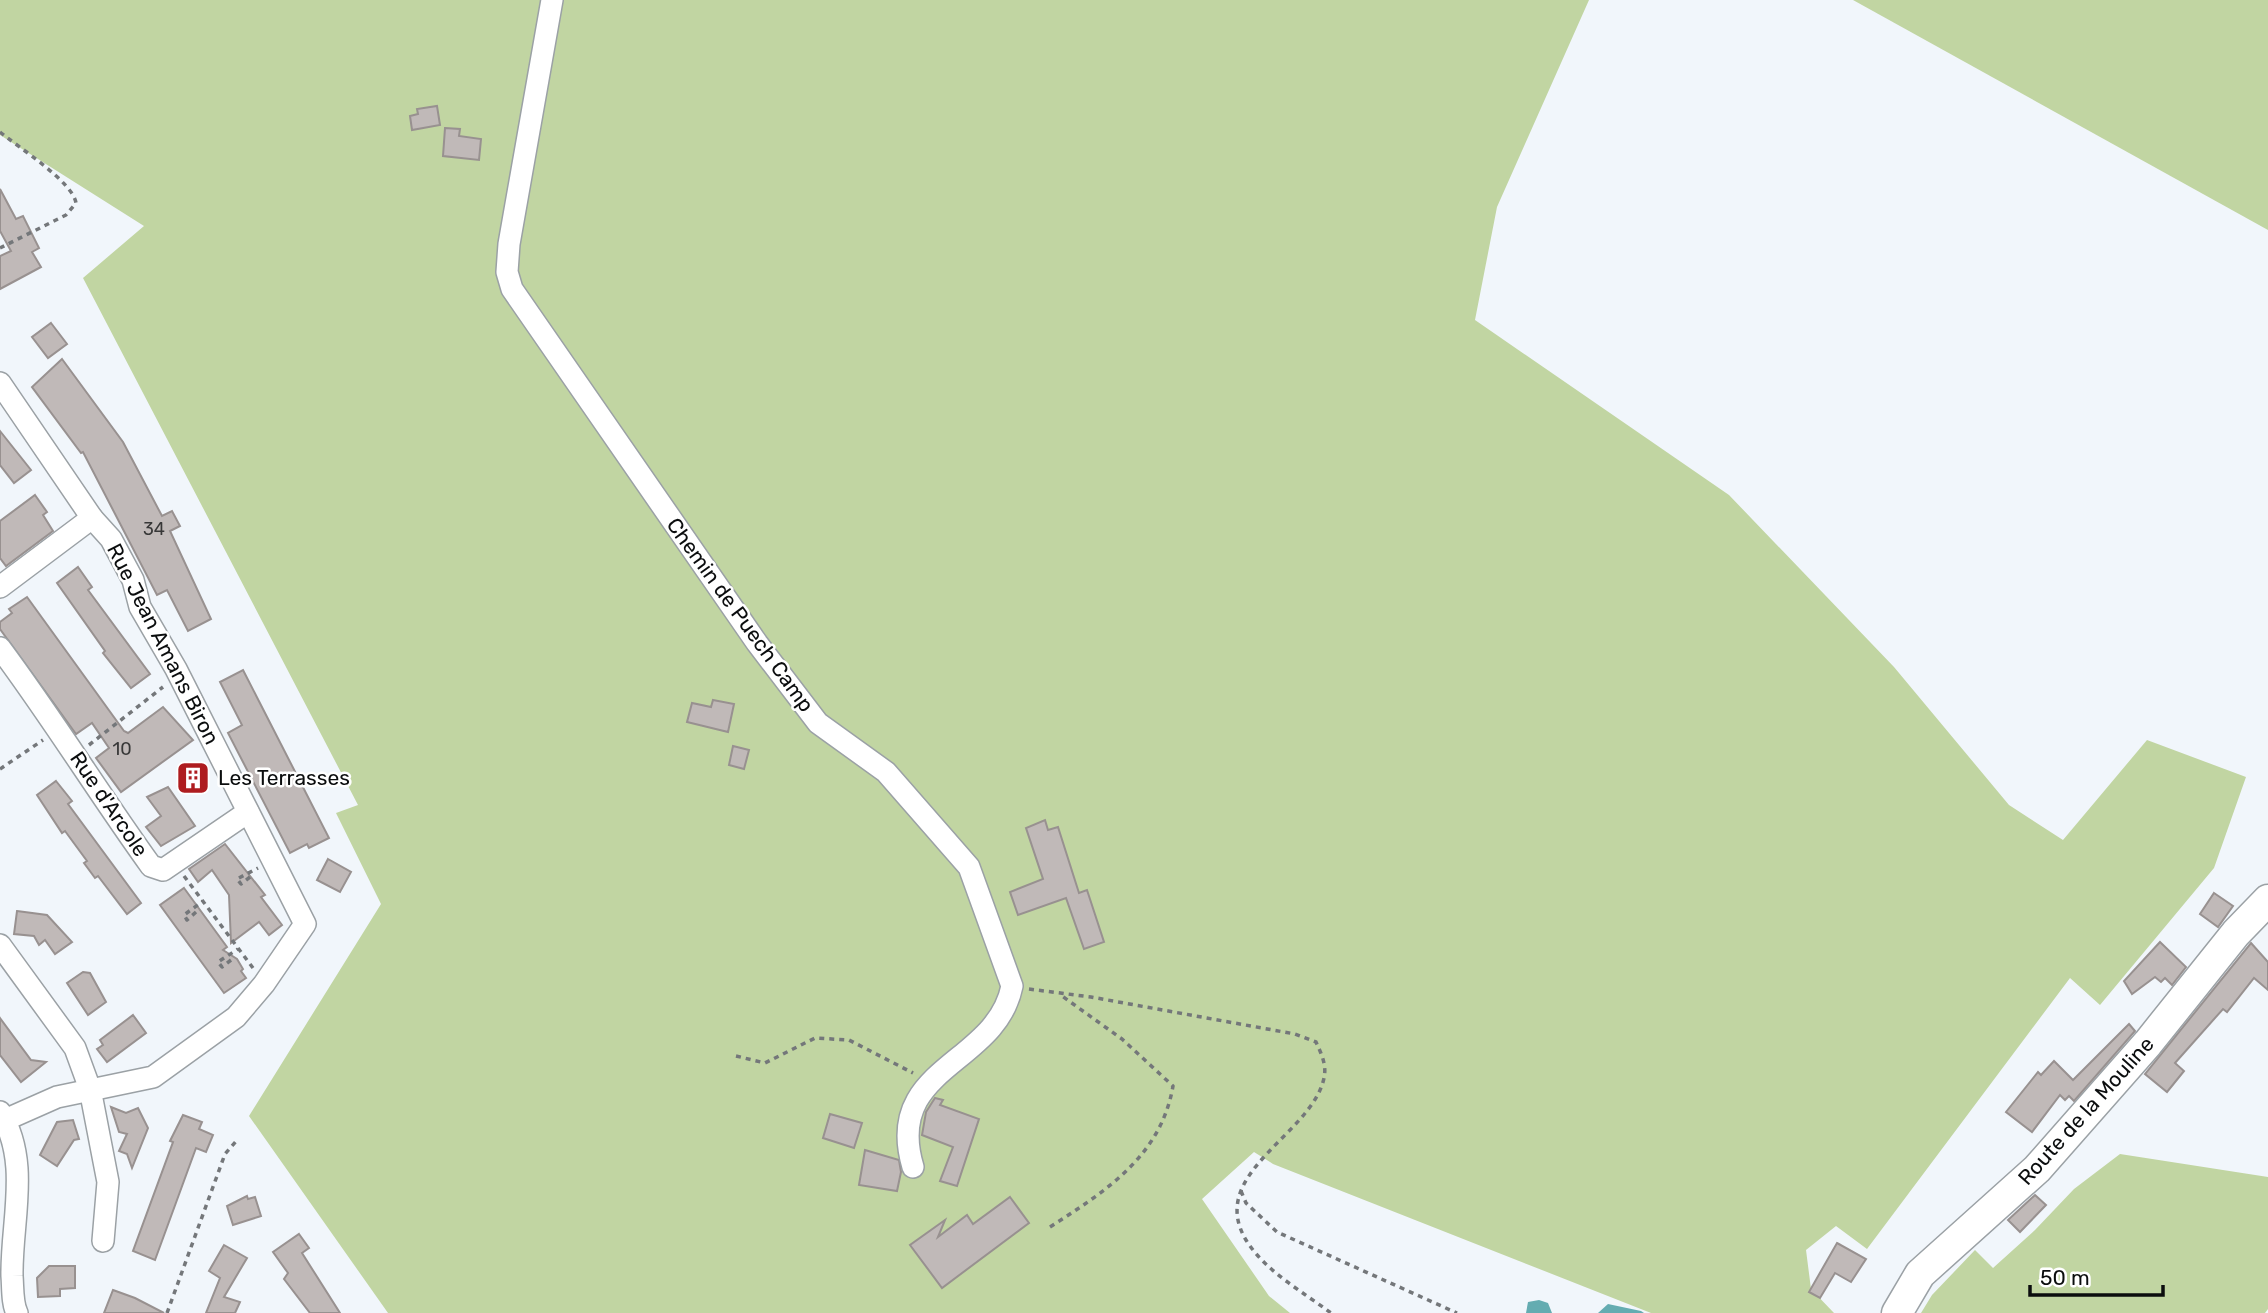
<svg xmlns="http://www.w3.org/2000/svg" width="2268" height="1313" viewBox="0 0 2268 1313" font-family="Rubik,sans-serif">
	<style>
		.green { fill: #c1d5a2 }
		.water { fill: #64acb1 }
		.building { fill: #c0b9b8; stroke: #989190; stroke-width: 2 }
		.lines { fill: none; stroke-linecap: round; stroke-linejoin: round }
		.street-casing { stroke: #9ba1a5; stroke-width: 24 }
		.secondary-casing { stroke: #9ba1a5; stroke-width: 33 }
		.path { stroke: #74777a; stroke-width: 3.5; stroke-dasharray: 5 5; stroke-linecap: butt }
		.street { stroke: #fff; stroke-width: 21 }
		.secondary { stroke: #fff; stroke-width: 30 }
		.labels { text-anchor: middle; stroke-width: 5; stroke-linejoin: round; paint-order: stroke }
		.number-label { font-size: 18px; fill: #383838 }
		.street-label { font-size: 21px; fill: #0b0d0e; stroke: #fff }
		.poi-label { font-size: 21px; fill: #0b0d0e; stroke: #fff; text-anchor: start }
	</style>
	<rect width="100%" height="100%" fill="#f1f6fb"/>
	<!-- green -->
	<g class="green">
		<polygon points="0,0 1589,0 1497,207 1475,320 1729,495 1894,667 2009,805 2063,840 2147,740 2246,777 2214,868 2100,1005 2070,978 1867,1249 1836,1226 1806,1250 1811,1289 1834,1313 1651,1313 1273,1164 1254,1152 1202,1199 1269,1296 1290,1313 388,1313 249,1116 381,904 336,813 358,805 83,278 144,226 0,135"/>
		<polygon points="1853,0 2268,0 2268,230"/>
		<polygon points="2120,1154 2268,1177 2268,1309 2265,1313 1921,1313 1932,1295 1975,1250 1993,1268 2035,1230 2074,1189"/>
	</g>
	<!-- water -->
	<g class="water">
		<polygon points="1539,1300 1548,1303 1552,1313 1526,1313 1528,1302"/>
		<polygon points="1608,1304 1641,1311 1644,1313 1598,1313"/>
	</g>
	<!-- building -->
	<g class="building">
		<polygon points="437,106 440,125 412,130 410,116 418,114 417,109"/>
		<polygon points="445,128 460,129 459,136 481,139 479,160 443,156"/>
		<polygon points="0,189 16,219 23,216 39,248 32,252 41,267 0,289 0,256 11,251 0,231"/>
		<polygon points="51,323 67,344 48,358 32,337"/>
		<polygon points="62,359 123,442 162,516 172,511 180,526 170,531 211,619 188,631 167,590 157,595 83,452 81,453 32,387"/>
		<polygon points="0,431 31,470 14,483 0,465"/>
		<polygon points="35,495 47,512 43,515 53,531 6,566 0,558 0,521"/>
		<polygon points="78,567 92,587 88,590 150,674 131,688 103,653 105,651 57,583"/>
		<polygon points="27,597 124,731 128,733 163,707 193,740 121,792 96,758 109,748 92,723 76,734 0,629 0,622 12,613 9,609"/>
		<polygon points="243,670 329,838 309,848 307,844 290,853 228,733 242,725 220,682"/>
		<polygon points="713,700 734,704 728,732 687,722 692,703 711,707"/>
		<polygon points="733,746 749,750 744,769 729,765"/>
		<polygon points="56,781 72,801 68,804 141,903 127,914 98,876 95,878 84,863 87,861 65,831 62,833 37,795"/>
		<polygon points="168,787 195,826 161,846 146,827 161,816 147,797"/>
		<polygon points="1045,820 1048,830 1058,827 1079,893 1087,890 1104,942 1084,949 1066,898 1018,915 1010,892 1043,879 1026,828"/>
		<polygon points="225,844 265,895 261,897 282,925 269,935 259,922 231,943 229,895 212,870 198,882 189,869"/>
		<polygon points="328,859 351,872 340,892 317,880"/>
		<polygon points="184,888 227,947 223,950 237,959 243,969 241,971 246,978 224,993 160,905"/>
		<polygon points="2214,893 2233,906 2218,927 2200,914"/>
		<polygon points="17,911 47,915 72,942 55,954 45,940 39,945 34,936 14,934"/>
		<polygon points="2160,942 2186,967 2172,985 2165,978 2161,982 2155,977 2132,994 2124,981"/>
		<polygon points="2251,943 2268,962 2268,990 2254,978 2227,1012 2223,1009 2175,1063 2184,1071 2167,1092 2145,1074"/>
		<polygon points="83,972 90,973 106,1002 88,1015 67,983"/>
		<polygon points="133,1015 146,1033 107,1062 97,1049 103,1045 100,1040"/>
		<polygon points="0,1018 31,1060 46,1062 21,1082 0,1055"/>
		<polygon points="2129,1024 2135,1031 2074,1101 2069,1096 2065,1100 2060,1095 2032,1132 2006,1112 2038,1072 2041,1075 2054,1061 2073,1080"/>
		<polygon points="935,1098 943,1100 940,1105 979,1119 957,1186 940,1181 953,1147 922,1135 926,1112"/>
		<polygon points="111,1107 126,1113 138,1108 148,1128 132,1168 127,1154 119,1151 127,1134 119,1132"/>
		<polygon points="830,1114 862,1123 854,1148 823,1138"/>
		<polygon points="183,1115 202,1122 199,1129 213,1135 206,1152 196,1148 155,1260 133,1251 173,1142 170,1141"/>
		<polygon points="73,1120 79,1139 74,1140 57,1166 40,1155 57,1122"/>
		<polygon points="865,1150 899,1160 901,1172 897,1191 859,1185"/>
		<polygon points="2035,1195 2046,1205 2020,1232 2008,1220"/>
		<polygon points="247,1196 248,1199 255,1197 261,1216 233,1225 227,1206"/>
		<polygon points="1010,1197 1029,1223 942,1288 910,1245 945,1220 938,1237 967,1215 973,1224"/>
		<polygon points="299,1234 309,1248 302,1253 340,1313 310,1313 284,1279 288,1273 273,1252"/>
		<polygon points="1837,1243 1866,1259 1851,1282 1835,1273 1820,1298 1809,1292"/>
		<polygon points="224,1245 247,1258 224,1297 240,1302 235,1313 206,1313 220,1278 209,1271"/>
		<polygon points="49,1266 75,1266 75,1288 60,1289 60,1296 38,1297 37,1278"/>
		<polygon points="113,1290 135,1298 164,1313 104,1313"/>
	</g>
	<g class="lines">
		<defs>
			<g id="street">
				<path d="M552,0L509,244L507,272L512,289L757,643L818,723L886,772L969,867L1012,986C996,1066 883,1066 913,1167"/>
				<polyline points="0,383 92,518 111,539 133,580 140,607 176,669 305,924 264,984 236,1017 153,1077 57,1097 5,1120"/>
				<polyline points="0,587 92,518"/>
				<path d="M0,648C53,719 99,794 151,866L163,870L248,812"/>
				<polyline points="0,945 75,1048 90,1089 108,1182 103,1241"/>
				<path d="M0,1112C31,1162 11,1221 12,1276C13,1288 12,1303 17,1313"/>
			</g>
			<polyline id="secondary" points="1897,1313 1920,1274 2037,1169 2148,1043 2236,933 2268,900"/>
		</defs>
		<!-- street casing -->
		<use href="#street" class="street-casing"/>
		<!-- secondary casing -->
		<use href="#secondary" class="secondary-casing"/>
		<!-- path -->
		<g class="path">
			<path d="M0,132C18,147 73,182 76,203L66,215L0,248"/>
			<polyline points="89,745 163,687"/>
			<polyline points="0,769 43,740"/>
			<polyline points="184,876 253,968"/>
			<polyline points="250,877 241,884 237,879 258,868"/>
			<polyline points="196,912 187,920 184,915 203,901"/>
			<polyline points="231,960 222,967 218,962 238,949"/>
			<path d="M1029,989L1091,997L1295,1034L1316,1042C1321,1053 1327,1065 1324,1078C1312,1135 1206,1173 1246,1240C1265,1271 1303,1292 1331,1313"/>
			<polyline points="736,1056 765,1063 815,1038 849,1040 913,1073"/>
			<polyline points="1241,1191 1246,1203 1277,1232 1457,1313"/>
			<path d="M1050,1227C1106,1191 1161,1156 1173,1086L1122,1039L1062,996"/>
			<polyline points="167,1313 225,1154 238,1139"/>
		</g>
		<!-- street -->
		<use href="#street" class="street"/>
		<!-- secondary -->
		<use href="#secondary" class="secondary"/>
	</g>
	<!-- icons -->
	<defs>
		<symbol id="building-square" viewBox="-11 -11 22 22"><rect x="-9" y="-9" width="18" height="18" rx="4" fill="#ae1c1f" stroke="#fff"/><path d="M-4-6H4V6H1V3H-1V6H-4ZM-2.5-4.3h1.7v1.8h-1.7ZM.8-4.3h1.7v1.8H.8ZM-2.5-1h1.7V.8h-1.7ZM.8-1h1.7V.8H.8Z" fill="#fff"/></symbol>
	</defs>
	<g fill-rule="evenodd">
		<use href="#building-square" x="174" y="759" width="38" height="38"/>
	</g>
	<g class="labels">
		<!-- number labels -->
		<g class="number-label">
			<text x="154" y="535">34</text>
			<text x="122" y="755">10</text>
		</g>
		<!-- street labels -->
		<g class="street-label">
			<text transform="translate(740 615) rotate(54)" y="7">Chemin de Puech Camp</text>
			<text transform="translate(163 644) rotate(63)" y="7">Rue Jean Amans Biron</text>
			<text transform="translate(109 804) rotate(56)" y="7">Rue d'Arcole</text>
			<text transform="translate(2086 1111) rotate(-48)" y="7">Route de la Mouline</text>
		</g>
		<!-- poi labels -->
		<g class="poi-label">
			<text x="218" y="785">Les Terrasses</text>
		</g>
	</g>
	<!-- scale -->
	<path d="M2030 1285v10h133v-10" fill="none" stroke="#0b0d0e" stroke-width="3.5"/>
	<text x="2040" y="1285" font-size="21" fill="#0b0d0e" stroke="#ffffff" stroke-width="5" paint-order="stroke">50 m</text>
</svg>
